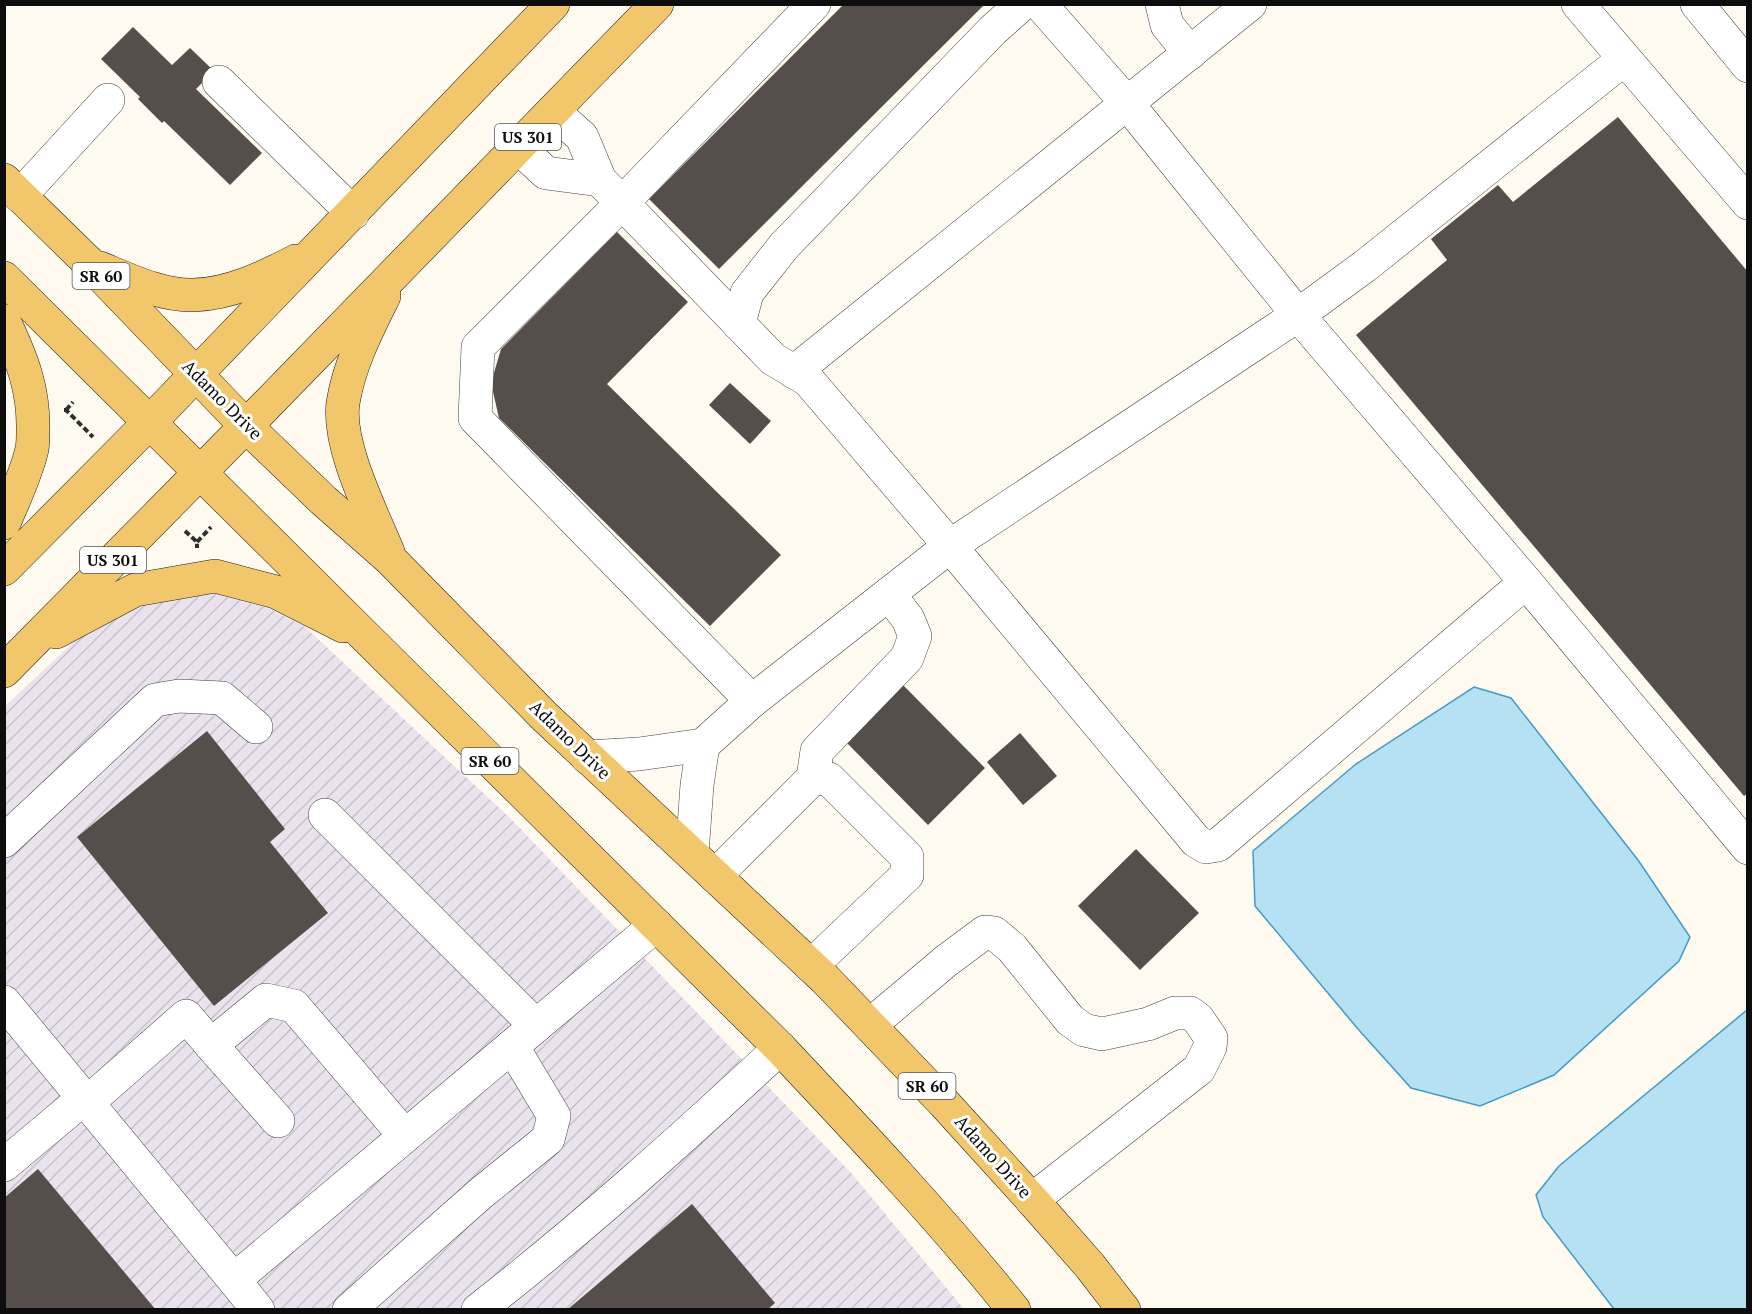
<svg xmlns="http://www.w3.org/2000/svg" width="1752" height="1314" viewBox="0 0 1752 1314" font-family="'PT Serif',serif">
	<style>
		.industrial { fill: url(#industrial-furrows) }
		.water { fill: #b6e1f3; stroke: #409bc7; stroke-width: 1.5 }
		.building { fill: #564e4a }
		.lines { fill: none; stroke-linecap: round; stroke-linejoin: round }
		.minor-casing { stroke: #404040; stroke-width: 34 }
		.major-casing { stroke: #1e1e1e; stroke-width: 34 }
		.path { stroke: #2f2f2f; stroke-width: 4; stroke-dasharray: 6 3; stroke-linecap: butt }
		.minor { stroke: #fff; stroke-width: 33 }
		.major { stroke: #f2c76b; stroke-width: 33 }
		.labels { text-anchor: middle; stroke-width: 6; stroke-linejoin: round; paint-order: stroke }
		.shield { fill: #fff; stroke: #565656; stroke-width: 1.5 }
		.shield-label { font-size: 16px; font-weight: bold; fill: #0d0d0d }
		.street-label { font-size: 18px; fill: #0d0d0d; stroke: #fff }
	</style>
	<defs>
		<pattern id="industrial-furrows" width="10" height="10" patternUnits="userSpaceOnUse" patternTransform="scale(1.5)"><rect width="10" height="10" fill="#eae2ec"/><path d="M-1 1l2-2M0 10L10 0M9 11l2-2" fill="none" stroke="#c8c1c9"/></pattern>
	</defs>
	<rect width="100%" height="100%" fill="#fefaef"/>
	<!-- industrial -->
	<polygon class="industrial" points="212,593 268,608 304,626 511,819 852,1174 964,1309 5,1310 5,706 77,639 139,606"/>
	<!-- water -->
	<g class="water">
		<polygon points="1474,687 1511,698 1638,860 1690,937 1679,961 1554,1075 1480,1106 1411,1088 1358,1029 1255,906 1253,851 1356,764"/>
		<polygon points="1747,1010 1747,1309 1614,1309 1543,1217 1536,1195 1559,1166"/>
	</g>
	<!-- building -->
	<g class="building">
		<polygon points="844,4 985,4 719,269 649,199"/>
		<polygon points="133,27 172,65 190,48 214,71 196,89 262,153 230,185 164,121 162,123 138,99 140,97 101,59"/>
		<polygon points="1618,117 1748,272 1748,793 1744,796 1356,335 1447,260 1431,239 1498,185 1513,202"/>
		<polygon points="617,232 688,302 607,384 781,555 710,626 499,418 491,383 501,349"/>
		<polygon points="730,383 771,421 750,444 709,405"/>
		<polygon points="903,685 985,768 928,825 846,742"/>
		<polygon points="207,731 285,829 270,842 328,913 214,1006 77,837"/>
		<polygon points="1020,733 1057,776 1023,805 987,762"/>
		<polygon points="1136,849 1199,913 1140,970 1078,906"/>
		<polygon points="38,1169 156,1310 4,1310 4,1198"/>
		<polygon points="692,1204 775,1303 767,1310 567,1310"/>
	</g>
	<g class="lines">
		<defs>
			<g id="minor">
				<polyline points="1040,4 1127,103 1298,315 950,546 1196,841 1206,847 1218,845 1526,582"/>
				<polyline points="1162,4 1167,25 1190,53"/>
				<polyline points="1578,4 1748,203"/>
				<polyline points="1697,4 1748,66"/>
				<polyline points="1624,59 1365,266 1298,315 1526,582 1748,848"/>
				<polyline points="219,82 353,213"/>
				<polyline points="553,111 582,137 600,180 773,359 808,380 950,546 752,701"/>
				<polyline points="518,147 546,173 600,180"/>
				<polyline points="20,196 108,100"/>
				<polyline points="739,324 747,293 784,246 993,30 1022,4"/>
				<polyline points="794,372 1250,4"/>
				<polyline points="587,757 639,754 703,745 752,701 475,418 478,347 622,203 814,4"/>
				<polyline points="813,778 817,751 907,658 915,636 908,619 889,594"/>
				<polyline points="325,815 536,1026"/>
				<polyline points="4,841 155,700 179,696 222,698 256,727"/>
				<polyline points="692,854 697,785 703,745"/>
				<polyline points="715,876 813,778 829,779 907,857 907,875 811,966"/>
				<polyline points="4,1002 234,1280 656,925"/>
				<polyline points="870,1025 946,961 985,932 994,933 1012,948 1070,1020 1084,1030 1102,1034 1148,1024 1175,1013 1190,1013 1198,1019 1211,1038 1210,1047 1199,1069 1032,1200"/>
				<polyline points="211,1045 278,1121"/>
				<polyline points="87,1103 186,1016 211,1045 266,1000 294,1006 405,1136"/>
				<polyline points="4,1165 84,1098"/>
				<polyline points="234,1280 258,1310"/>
				<polyline points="349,1310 480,1194 548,1139 554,1116 512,1046"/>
				<path d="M478,1310C583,1228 682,1139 780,1048"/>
			</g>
			<g id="major">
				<polyline points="4,180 89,263 246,426 323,500 391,560 544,716 825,979 944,1103 1032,1200 1090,1266 1124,1310"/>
				<path d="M100,268C129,280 162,296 194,295C230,294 265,277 296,261"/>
				<path d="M4,278L780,1048C860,1133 940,1218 1014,1310"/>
				<path d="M384,296C367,330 349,365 343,403C337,445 372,513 388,552"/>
				<path d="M4,321C22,359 34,389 33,431C33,437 33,444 32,449C26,475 14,499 4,523"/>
				<polyline points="4,569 150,422 553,4"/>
				<polyline points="56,632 135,590 215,576 276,592 343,626"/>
				<polyline points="4,671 246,426 657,4"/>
			</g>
		</defs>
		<!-- minor casing -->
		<use href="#minor" class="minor-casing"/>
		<!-- major casing -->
		<use href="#major" class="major-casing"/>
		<!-- path -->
		<g class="path">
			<polyline points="64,410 66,410 93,437"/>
			<polyline points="66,410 73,402"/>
			<polyline points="185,531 197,542 197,548"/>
			<polyline points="197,542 211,527"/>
		</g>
		<!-- minor -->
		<use href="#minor" class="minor"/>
		<!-- major -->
		<use href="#major" class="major"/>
	</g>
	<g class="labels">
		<!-- shield labels -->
		<g class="shield">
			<rect x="495" y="124" width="66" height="26" rx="4.5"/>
			<rect x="72.5" y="263" width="57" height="26" rx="4.5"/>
			<rect x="80" y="547" width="66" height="26" rx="4.5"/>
			<rect x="461.5" y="748" width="57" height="26" rx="4.5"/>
			<rect x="898.5" y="1073" width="57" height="26" rx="4.5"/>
		</g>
		<g class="shield-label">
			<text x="528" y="143">US 301</text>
			<text x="101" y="282">SR 60</text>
			<text x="113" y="566">US 301</text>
			<text x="490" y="767">SR 60</text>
			<text x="927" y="1092">SR 60</text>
		</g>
		<!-- street labels -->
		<g class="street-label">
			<text transform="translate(222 400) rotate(45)" y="6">Adamo Drive</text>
			<text transform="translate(570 740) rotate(44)" y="6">Adamo Drive</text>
			<text transform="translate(993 1157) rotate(48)" y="6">Adamo Drive</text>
		</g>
	</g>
	<!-- border -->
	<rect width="1752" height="1314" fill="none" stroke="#0d0d0d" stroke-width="12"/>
</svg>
